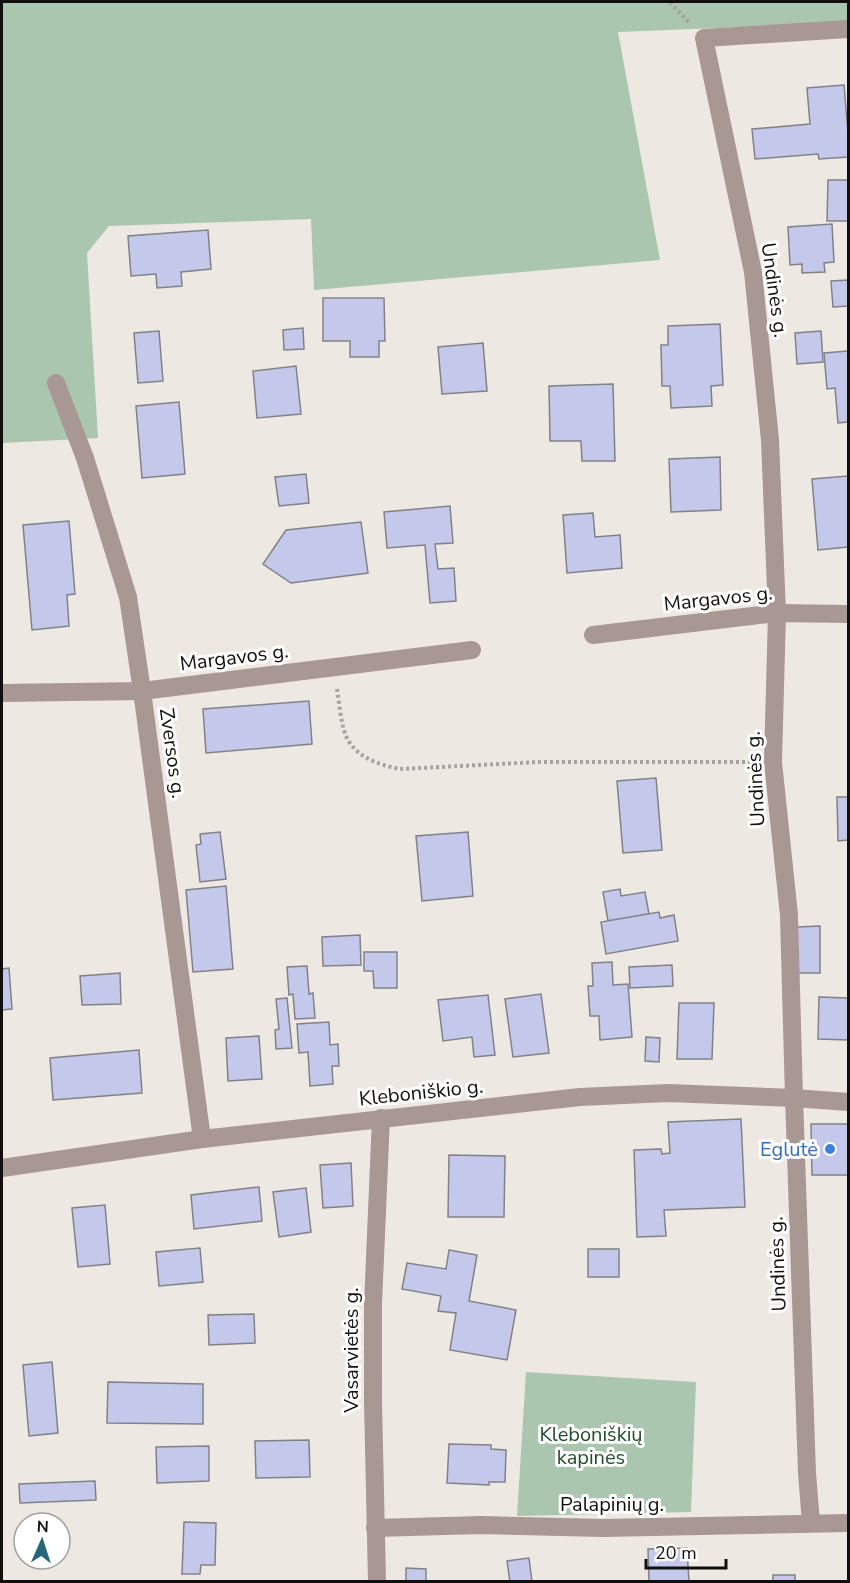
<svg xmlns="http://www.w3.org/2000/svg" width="850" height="1583" viewBox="0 0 850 1583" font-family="'Nunito Sans',sans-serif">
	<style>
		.green { fill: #abc6ae }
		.building { fill: #c4c8ea; stroke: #818288; stroke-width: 1.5 }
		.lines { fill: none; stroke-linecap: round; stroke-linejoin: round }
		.path { stroke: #a7a29e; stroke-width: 4; stroke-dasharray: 3 3; stroke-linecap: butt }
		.minor { stroke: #a99794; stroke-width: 18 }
		.shop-dot { fill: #3f7fe0; stroke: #fff; stroke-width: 2 }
		.labels { text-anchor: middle; stroke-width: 6; stroke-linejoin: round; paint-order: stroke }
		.street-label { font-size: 20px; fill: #110f0d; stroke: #fff }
		.shop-label { font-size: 20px; fill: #366cbe; stroke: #fff; text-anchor: end }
		.park-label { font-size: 20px; fill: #204d29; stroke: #fff }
	</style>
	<rect width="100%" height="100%" fill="#eee8e3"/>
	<!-- green -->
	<g class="green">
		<polygon points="2,2 848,2 848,23 618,32 660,260 314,290 311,219 109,226 87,253 98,438 2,443"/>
		<polygon points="526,1372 696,1382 691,1512 517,1516"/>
	</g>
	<!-- building -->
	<g class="building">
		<polygon points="844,85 848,133 848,157 819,159 818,154 755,159 752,129 810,124 807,88"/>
		<polygon points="828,180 848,180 848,221 827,221"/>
		<polygon points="832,224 834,262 824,263 825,272 802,273 802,264 790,265 788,227"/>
		<polygon points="208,230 211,269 181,272 182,286 157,288 156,274 131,276 128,236"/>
		<polygon points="848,280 848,306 833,307 831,281"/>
		<polygon points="323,298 384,298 385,341 379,341 379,357 350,357 350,341 323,341"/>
		<polygon points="720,324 723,385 711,386 712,406 671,408 670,386 662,386 661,345 668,345 668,326"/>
		<polygon points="303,328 304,349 284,350 283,330"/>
		<polygon points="159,331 163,381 138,383 134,333"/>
		<polygon points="821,331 823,362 797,364 795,333"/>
		<polygon points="483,343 487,391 442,394 438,347"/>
		<polygon points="848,351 848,422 838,423 835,388 827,389 824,353"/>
		<polygon points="296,366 301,414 257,418 253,371"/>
		<polygon points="613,384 615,461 582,461 581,441 550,441 549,386"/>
		<polygon points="179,402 185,474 142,478 136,406"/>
		<polygon points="720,457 721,510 671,512 669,459"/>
		<polygon points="306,474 309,503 279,506 275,477"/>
		<polygon points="848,476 848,547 818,550 812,479"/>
		<polygon points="450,506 453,543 435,544 438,569 454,568 456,601 430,603 425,545 387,548 384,512"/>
		<polygon points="593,513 595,537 620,535 622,568 567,573 563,515"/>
		<polygon points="69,521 75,594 67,595 69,626 32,630 23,525"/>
		<polygon points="361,522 368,573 291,583 263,564 286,530"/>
		<polygon points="309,701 312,744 206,753 203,709"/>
		<polygon points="656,778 662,850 623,853 617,781"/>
		<polygon points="837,797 848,797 848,840 838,841"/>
		<polygon points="220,832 226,879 200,882 196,845 201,844 200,834"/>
		<polygon points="468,832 473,896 422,901 416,836"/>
		<polygon points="226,886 233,969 193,972 186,890"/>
		<polygon points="620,889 621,896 645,892 649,914 608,921 603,892"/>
		<polygon points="659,912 660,918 674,915 678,941 606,954 601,922"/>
		<polygon points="820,926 820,973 797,973 797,927"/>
		<polygon points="360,935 361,965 323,966 322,937"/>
		<polygon points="364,952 397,952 397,988 374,988 373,971 364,971"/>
		<polygon points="612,962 613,985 628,984 632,1037 600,1040 599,1016 590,1016 588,986 593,986 592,963"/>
		<polygon points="672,965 673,986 630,988 629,967"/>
		<polygon points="307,966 309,994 313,993 315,1018 295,1019 293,994 289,995 287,967"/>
		<polygon points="9,968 12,1009 2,1010 2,969"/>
		<polygon points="120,973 121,1004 82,1005 80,976"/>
		<polygon points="541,994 549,1053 513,1057 505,999"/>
		<polygon points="488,995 495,1055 474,1057 472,1037 443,1041 438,1000"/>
		<polygon points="819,997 848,998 848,1040 818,1039"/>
		<polygon points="287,998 292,1048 276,1049 275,1030 279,1029 276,999"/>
		<polygon points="679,1003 714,1003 712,1059 677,1059"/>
		<polygon points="329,1022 330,1045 338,1044 339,1066 332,1066 333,1084 310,1086 308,1052 299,1053 297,1024"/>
		<polygon points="259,1036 262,1079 228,1081 226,1038"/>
		<polygon points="646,1037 660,1038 659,1062 645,1061"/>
		<polygon points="139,1050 142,1093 53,1100 50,1058"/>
		<polygon points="741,1119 745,1207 664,1210 666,1236 637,1237 634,1150 661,1149 662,1154 670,1153 668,1122"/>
		<polygon points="811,1124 848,1124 848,1175 812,1175"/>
		<polygon points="449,1155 505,1156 504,1217 448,1217"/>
		<polygon points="351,1163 353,1206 323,1208 320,1165"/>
		<polygon points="259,1187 262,1221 194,1229 191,1195"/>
		<polygon points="306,1188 311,1232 279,1237 273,1192"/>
		<polygon points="105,1205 110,1264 78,1267 72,1208"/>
		<polygon points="200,1248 203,1282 159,1286 156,1252"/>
		<rect x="588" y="1249" width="31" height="28"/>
		<polygon points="449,1250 477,1255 469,1301 516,1310 507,1360 450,1350 456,1313 438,1311 441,1296 402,1289 407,1263 446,1269"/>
		<polygon points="254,1314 255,1343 209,1345 208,1315"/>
		<polygon points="52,1362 58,1433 29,1436 23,1365"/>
		<polygon points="108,1382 203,1384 203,1424 107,1423"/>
		<polygon points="309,1440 310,1477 256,1478 255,1441"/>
		<polygon points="449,1444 491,1445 491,1449 506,1450 505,1482 489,1482 489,1485 447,1483"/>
		<polygon points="209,1446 209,1481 157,1483 156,1447"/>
		<polygon points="95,1481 96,1500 20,1503 19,1484"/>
		<polygon points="184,1522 216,1523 215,1565 201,1565 200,1574 182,1574"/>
		<polygon points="687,1548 689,1582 649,1582 648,1549"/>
		<polygon points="529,1558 532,1582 510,1582 507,1561"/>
		<polygon points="406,1568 426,1569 426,1582 406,1582"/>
		<rect x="773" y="1575" width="22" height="7"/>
	</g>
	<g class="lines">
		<!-- path -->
		<g class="path">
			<polyline points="671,2 671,4 690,23"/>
			<path d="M337,689C339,701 341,725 346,736C355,757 379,765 400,769L539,762H752"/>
		</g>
		<!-- minor -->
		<g class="minor">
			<polyline points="56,383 85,458 128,597 142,691 202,1139"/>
			<polyline points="593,635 777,613 848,614"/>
			<polyline points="2,693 142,691 472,650"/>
			<polyline points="2,1168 202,1139 580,1097 668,1093 794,1098 848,1102"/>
			<polyline points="811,1523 807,1473 794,1098 789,915 773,762 777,613 770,440 753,272 704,38 848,29"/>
			<polyline points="375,1528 481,1525 603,1528 848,1523"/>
			<polyline points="377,1582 373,1401 373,1304 381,1118"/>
		</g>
	</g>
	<!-- markers -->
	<circle class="shop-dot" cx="830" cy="1149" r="6"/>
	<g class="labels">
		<!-- street labels -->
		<g class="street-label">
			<text transform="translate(775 290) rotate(82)" y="7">Undinės g.</text>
			<text transform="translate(718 598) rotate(-6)" y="7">Margavos g.</text>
			<text transform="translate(234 657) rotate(-7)" y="7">Margavos g.</text>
			<text transform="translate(173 753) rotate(82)" y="7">Zversos g.</text>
			<text transform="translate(755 779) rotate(-93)" y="7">Undinės g.</text>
			<text transform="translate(421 1092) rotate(-6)" y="7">Kleboniškio g.</text>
			<text transform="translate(777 1264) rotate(-92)" y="7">Undinės g.</text>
			<text transform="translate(351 1350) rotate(-90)" y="7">Vasarvietės g.</text>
			<text x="612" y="1511">Palapinių g.</text>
		</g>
		<!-- shop labels -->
		<g class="shop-label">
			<text x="818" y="1156">Eglutė</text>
		</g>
		<!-- park labels -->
		<g class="park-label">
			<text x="591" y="1441">Kleboniškių<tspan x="591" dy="23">kapinės</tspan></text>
		</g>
	</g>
	<!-- border -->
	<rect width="850" height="1583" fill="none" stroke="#110f0d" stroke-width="6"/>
	<!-- north arrow -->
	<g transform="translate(42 1541) rotate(3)"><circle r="28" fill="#ffffff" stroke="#a09f9e" stroke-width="1.5"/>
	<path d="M0-4.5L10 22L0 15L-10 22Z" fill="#246779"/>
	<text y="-9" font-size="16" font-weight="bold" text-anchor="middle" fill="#110f0d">N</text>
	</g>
	<!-- scale -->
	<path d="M646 1559v9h80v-9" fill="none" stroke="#110f0d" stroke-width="3"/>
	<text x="655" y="1559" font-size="18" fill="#110f0d" stroke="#ffffff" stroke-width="4.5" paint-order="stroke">20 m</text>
</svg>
